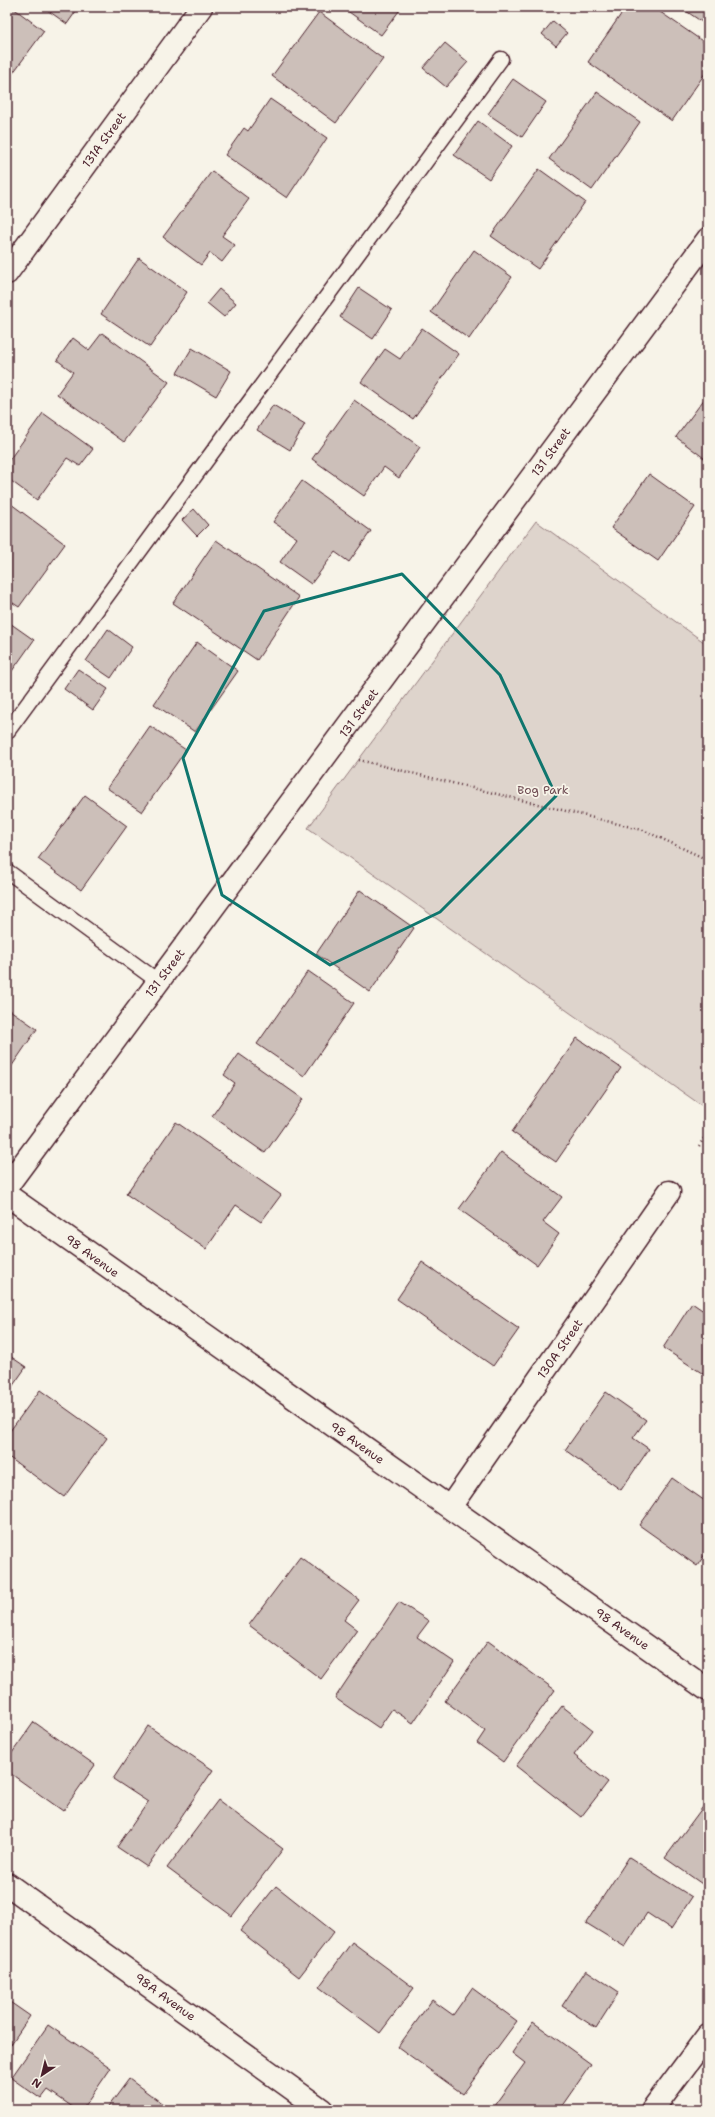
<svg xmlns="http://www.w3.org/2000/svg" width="715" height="2117" viewBox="0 0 715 2117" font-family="'Shantell Sans',sans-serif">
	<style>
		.green { fill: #ded4cc; stroke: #947a7c }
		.building { fill: #ccbfb9; stroke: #4a1f2b }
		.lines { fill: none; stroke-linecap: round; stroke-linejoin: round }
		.service-casing { stroke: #4a1f2b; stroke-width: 17 }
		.minor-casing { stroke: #4a1f2b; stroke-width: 25 }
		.path { stroke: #4a1f2b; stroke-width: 2.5; stroke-dasharray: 1 3; stroke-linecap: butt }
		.service { stroke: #f7f3e8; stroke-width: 14 }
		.minor { stroke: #f7f3e8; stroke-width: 22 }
		.marked { fill: none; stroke: #0f766e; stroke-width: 3; stroke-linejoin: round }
		.labels { text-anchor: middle; stroke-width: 3.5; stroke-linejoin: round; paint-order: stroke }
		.street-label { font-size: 12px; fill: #4a1f2b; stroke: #f7f3e8 }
		.park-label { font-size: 12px; fill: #6f4c53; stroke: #f7f3e8 }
	</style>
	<rect width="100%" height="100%" fill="#f7f3e8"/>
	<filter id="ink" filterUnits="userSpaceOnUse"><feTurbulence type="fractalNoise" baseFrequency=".025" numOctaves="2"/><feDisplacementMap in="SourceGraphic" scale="8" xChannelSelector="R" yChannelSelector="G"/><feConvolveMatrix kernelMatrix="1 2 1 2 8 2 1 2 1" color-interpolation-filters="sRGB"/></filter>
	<g filter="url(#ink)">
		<!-- green -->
		<polygon class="green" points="536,521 708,645 708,1110 308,828"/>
		<!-- building -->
		<g class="building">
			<polygon points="7,7 12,7 44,31 7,81"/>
			<polygon points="43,7 79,7 67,24"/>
			<polygon points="342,7 402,7 381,35"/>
			<polygon points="626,7 653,7 708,45 708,69 672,121 588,62"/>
			<polygon points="680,7 708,7 708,26"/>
			<polygon points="319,12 383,59 336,123 272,76"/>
			<polygon points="553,21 567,33 556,46 542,34"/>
			<polygon points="445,43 468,62 446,87 423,68"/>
			<polygon points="513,79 546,102 522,137 488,114"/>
			<polygon points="597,92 640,122 592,190 549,159"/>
			<polygon points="270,99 327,138 287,198 225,155 244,128 248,131"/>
			<polygon points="478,121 512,146 489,179 454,155"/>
			<polygon points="539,169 585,202 538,269 491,236"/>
			<polygon points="212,171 249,199 222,236 235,245 222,262 210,253 201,265 163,237"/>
			<polygon points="474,250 512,277 469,339 431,312"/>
			<polygon points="139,258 187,292 150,347 101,314"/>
			<polygon points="359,288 392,310 373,339 340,317"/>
			<polygon points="219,289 236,303 224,317 207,303"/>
			<polygon points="422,328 459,354 413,419 361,382 385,349 400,359"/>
			<polygon points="102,333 169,382 124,442 57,394 73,372 57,360 73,338 89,350"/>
			<polygon points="192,348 231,371 216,396 177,373"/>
			<polygon points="708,394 708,461 676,437"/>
			<polygon points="354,400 420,447 399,478 384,467 364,496 312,459"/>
			<polygon points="273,405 305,424 290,450 257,430"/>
			<polygon points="43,413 93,449 80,466 67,458 37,500 7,478 7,463"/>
			<polygon points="649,474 695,507 658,561 611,528"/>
			<polygon points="302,481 371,531 349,562 335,552 311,584 280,562 297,538 273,522"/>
			<polygon points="7,501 65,544 19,607 7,599"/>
			<polygon points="194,509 208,525 197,536 182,520"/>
			<polygon points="216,540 299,597 257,660 173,603"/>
			<polygon points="7,621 34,640 12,671 7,668"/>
			<polygon points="108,629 132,647 111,678 86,661"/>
			<polygon points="197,642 238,671 195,732 154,704"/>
			<polygon points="78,669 108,689 93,710 64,689"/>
			<polygon points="150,726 186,750 142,812 107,788"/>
			<polygon points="85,795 127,826 81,890 38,859"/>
			<polygon points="360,890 414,928 370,992 316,954"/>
			<polygon points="308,971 354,1003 304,1076 257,1044"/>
			<polygon points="7,1008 37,1029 7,1073"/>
			<polygon points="577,1038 621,1068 556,1162 512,1132"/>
			<polygon points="239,1054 303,1099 265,1153 212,1116 235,1083 224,1075"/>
			<polygon points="176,1122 281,1195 261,1222 236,1205 206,1249 126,1194"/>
			<polygon points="501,1152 562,1197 543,1222 559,1234 537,1265 459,1209"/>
			<polygon points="422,1262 519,1329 493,1366 397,1299"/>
			<polygon points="692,1303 708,1314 708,1377 663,1348"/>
			<polygon points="7,1354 26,1367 7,1394"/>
			<polygon points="40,1390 107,1438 64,1497 7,1456 7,1435"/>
			<polygon points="606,1392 646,1420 633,1438 649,1449 621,1490 565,1450"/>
			<polygon points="672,1478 708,1503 708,1550 697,1566 639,1525"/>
			<polygon points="300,1557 359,1600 344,1620 357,1630 321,1679 249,1625"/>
			<polygon points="399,1602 429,1621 417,1637 454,1662 413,1723 392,1709 379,1728 335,1698"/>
			<polygon points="488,1641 555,1690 503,1762 477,1743 485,1731 445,1701"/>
			<polygon points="562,1706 593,1730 574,1755 608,1782 581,1817 516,1766"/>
			<polygon points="34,1722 95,1765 63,1811 7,1771 7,1760"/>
			<polygon points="148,1726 213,1770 147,1867 117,1847 148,1802 113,1779"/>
			<polygon points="218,1800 283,1849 232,1916 167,1868"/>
			<polygon points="708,1800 708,1882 705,1886 665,1858"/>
			<polygon points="629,1857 692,1897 671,1929 647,1913 625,1947 586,1923"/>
			<polygon points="276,1886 334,1932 299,1977 240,1931"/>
			<polygon points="352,1942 414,1988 380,2033 319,1987"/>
			<polygon points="586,1970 619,1992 596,2028 562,2006"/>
			<polygon points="472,1988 517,2021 463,2094 398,2047 432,2000 453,2015"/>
			<polygon points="7,2000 30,2016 7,2050"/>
			<polygon points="533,2022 591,2064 559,2110 491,2110 525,2063 512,2053"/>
			<polygon points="48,2025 111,2068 82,2110 77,2110 48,2090 41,2099 11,2078"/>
			<polygon points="129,2079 171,2110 106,2110"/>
		</g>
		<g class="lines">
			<defs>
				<g id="service">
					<polyline points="7,732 501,59"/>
					<polyline points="7,871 159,982"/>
				</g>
				<g id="minor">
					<polyline points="7,273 201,7"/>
					<polyline points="7,1186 708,239"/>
					<path d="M7,1195C240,1362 475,1524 708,1690"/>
					<polyline points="450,1507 669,1192"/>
					<polyline points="7,1884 322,2110"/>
					<polyline points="652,2110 708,2035"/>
				</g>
			</defs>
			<!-- service casing -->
			<use href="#service" class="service-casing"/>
			<!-- minor casing -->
			<use href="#minor" class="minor-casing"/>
			<!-- path -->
			<g class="path">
				<polyline points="359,760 643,830 708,860"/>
				<polyline points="699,1146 708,1132"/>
			</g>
			<!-- service -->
			<use href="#service" class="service"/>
			<!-- minor -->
			<use href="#minor" class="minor"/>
		</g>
	</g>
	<!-- marked area -->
	<path class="marked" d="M402,574L500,675L556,796L440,912L330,965L222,895L183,758L264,611Z"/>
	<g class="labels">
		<!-- street labels -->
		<g class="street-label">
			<text transform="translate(104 140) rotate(-54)" y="4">131A Street</text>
			<text transform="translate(551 452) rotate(-54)" y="4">131 Street</text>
			<text transform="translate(359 713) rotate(-54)" y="4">131 Street</text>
			<text transform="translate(165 973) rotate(-53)" y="4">131 Street</text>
			<text transform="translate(92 1256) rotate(36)" y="4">98 Avenue</text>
			<text transform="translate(560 1349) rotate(-55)" y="4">130A Street</text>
			<text transform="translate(357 1443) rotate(35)" y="4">98 Avenue</text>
			<text transform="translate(622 1629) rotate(35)" y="4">98 Avenue</text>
			<text transform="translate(165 1997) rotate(36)" y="4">98A Avenue</text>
		</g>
		<!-- park labels -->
		<g class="park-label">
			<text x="543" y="794">Bog Park</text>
		</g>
	</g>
	<!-- margin -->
	<rect width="715" height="2117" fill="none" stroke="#f7f3e8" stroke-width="24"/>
	<rect x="12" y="12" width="691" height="2093" fill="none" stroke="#4a1f2b" stroke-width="1.5" filter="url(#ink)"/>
	<!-- north arrow -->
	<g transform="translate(42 2075) rotate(215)" stroke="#f7f3e8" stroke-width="3" paint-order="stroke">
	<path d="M0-3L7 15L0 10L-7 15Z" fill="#4a1f2b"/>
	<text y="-6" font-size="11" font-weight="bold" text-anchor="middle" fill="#4a1f2b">N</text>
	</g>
</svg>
